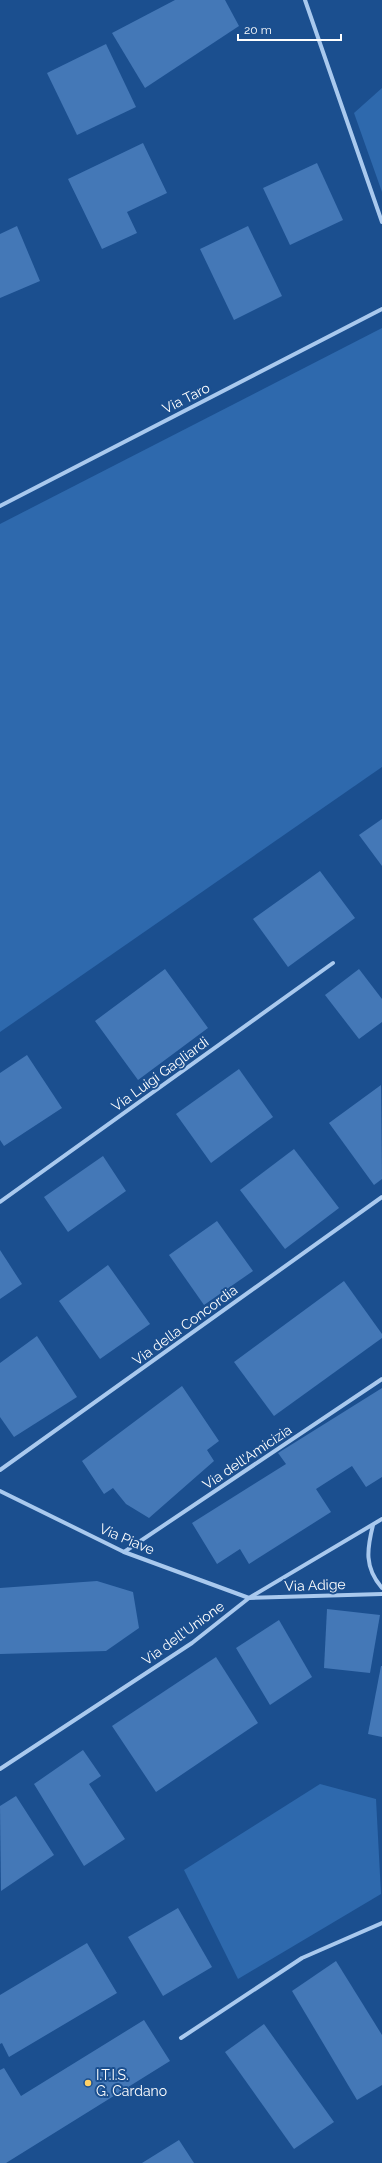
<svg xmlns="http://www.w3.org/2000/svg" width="382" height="2163" viewBox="0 0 382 2163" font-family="Raleway,sans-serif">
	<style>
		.green { fill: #2e69ad }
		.building { fill: #4478b7 }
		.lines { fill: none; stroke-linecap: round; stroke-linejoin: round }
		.street { stroke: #a9c9ee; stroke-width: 4 }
		.poi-dot { fill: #ffd166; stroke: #1b4f8f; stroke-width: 1.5 }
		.labels { text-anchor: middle; stroke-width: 4; stroke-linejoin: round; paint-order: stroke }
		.street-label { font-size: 14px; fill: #fff; stroke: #1b4f8f }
		.poi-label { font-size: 14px; fill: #fff; stroke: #1b4f8f; text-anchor: start }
	</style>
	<rect width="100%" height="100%" fill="#1b4f8f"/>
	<!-- green -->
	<g class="green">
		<polygon points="382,88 382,192 354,113"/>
		<polygon points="382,328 382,767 0,1032 0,524"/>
		<polygon points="320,1784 376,1799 381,1894 238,1979 184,1870"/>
	</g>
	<!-- building -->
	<g class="building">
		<polygon points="175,0 225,0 239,26 145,88 112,33"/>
		<polygon points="106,44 136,107 77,135 47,73"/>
		<polygon points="143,143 167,193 127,212 137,233 102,249 68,179"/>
		<polygon points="317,163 343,220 290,245 263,188"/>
		<polygon points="17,226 40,281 0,298 0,234"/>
		<polygon points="248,226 282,296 234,320 200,249"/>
		<polygon points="382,819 382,866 359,835"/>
		<polygon points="320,871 355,918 288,967 253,919"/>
		<polygon points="165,969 208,1028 138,1080 95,1021"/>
		<polygon points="359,969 382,999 382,1022 359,1039 325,995"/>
		<polygon points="27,1055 62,1108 4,1146 0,1140 0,1073"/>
		<polygon points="239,1069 273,1117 211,1163 176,1114"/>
		<polygon points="381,1085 382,1179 374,1185 329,1123"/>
		<polygon points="294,1149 339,1208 285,1249 240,1190"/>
		<polygon points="103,1156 126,1191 68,1232 44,1197"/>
		<polygon points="217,1221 253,1271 204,1305 169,1255"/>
		<polygon points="0,1250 22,1284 0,1299"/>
		<polygon points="108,1265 150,1324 100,1359 59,1301"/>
		<polygon points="344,1281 382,1334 382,1338 274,1416 234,1362"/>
		<polygon points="37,1336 77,1397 14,1437 0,1417 0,1363"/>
		<polygon points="182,1386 219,1441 207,1450 214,1461 149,1518 126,1504 113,1488 104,1494 82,1461"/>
		<polygon points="382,1388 382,1477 366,1487 352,1466 316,1489 331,1512 249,1564 240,1549 217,1564 192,1523 286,1464 278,1453"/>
		<polygon points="97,1581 133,1592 139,1628 106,1651 0,1654 0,1588"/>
		<polygon points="327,1609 380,1615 370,1673 324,1668"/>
		<polygon points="279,1620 312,1677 270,1705 236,1648"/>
		<polygon points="216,1657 258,1723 156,1792 112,1726"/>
		<polygon points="381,1666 382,1666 382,1737 368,1734"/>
		<polygon points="83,1750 101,1776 89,1784 125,1839 84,1866 34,1784"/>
		<polygon points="16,1796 54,1855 1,1891 0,1806"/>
		<polygon points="178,1908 212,1967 163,1996 128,1937"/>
		<polygon points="87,1943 117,1993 9,2057 2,2043 0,2044 0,1995"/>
		<polygon points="336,1961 382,2035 382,2085 357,2100 292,1991"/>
		<polygon points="144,2020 170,2061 6,2163 0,2163 0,2070 4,2068 21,2096"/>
		<polygon points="264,2024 334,2122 294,2149 225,2052"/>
		<polygon points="179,2140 194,2163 142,2163"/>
	</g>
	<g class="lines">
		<!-- street -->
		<g class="street">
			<polyline points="305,0 382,222"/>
			<polyline points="0,506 382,309"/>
			<polyline points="0,1202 333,963"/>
			<polyline points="0,1470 382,1197"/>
			<polyline points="0,1491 124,1552 249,1598 382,1594"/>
			<path d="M373,1525C367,1549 364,1567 382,1588"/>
			<polyline points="124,1552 382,1379"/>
			<polyline points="0,1769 192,1643 249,1598 382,1519"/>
			<polyline points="181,2038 302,1958 382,1923"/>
		</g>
	</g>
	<!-- markers -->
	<circle class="poi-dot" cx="88" cy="2083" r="4"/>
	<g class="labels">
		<!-- street labels -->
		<g class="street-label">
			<text transform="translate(186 398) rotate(-27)" y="5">Via Taro</text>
			<text transform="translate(160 1074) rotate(-36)" y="5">Via Luigi Gagliardi</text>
			<text transform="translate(185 1325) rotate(-36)" y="5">Via della Concordia</text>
			<text transform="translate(247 1457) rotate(-34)" y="5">Via dell'Amicizia</text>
			<text transform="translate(127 1539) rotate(23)" y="5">Via Piave</text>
			<text transform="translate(315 1585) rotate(-2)" y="5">Via Adige</text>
			<text transform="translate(183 1633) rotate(-36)" y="5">Via dell'Unione</text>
		</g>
		<!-- poi labels -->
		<g class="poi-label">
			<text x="96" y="2080">I.T.I.S.<tspan x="96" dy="16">G. Cardano</tspan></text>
		</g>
	</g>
	<!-- scale -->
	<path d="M238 34v6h103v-6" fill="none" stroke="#ffffff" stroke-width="2"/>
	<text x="244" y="34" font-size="12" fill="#ffffff" stroke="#1b4f8f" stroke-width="3" paint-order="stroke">20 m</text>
</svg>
